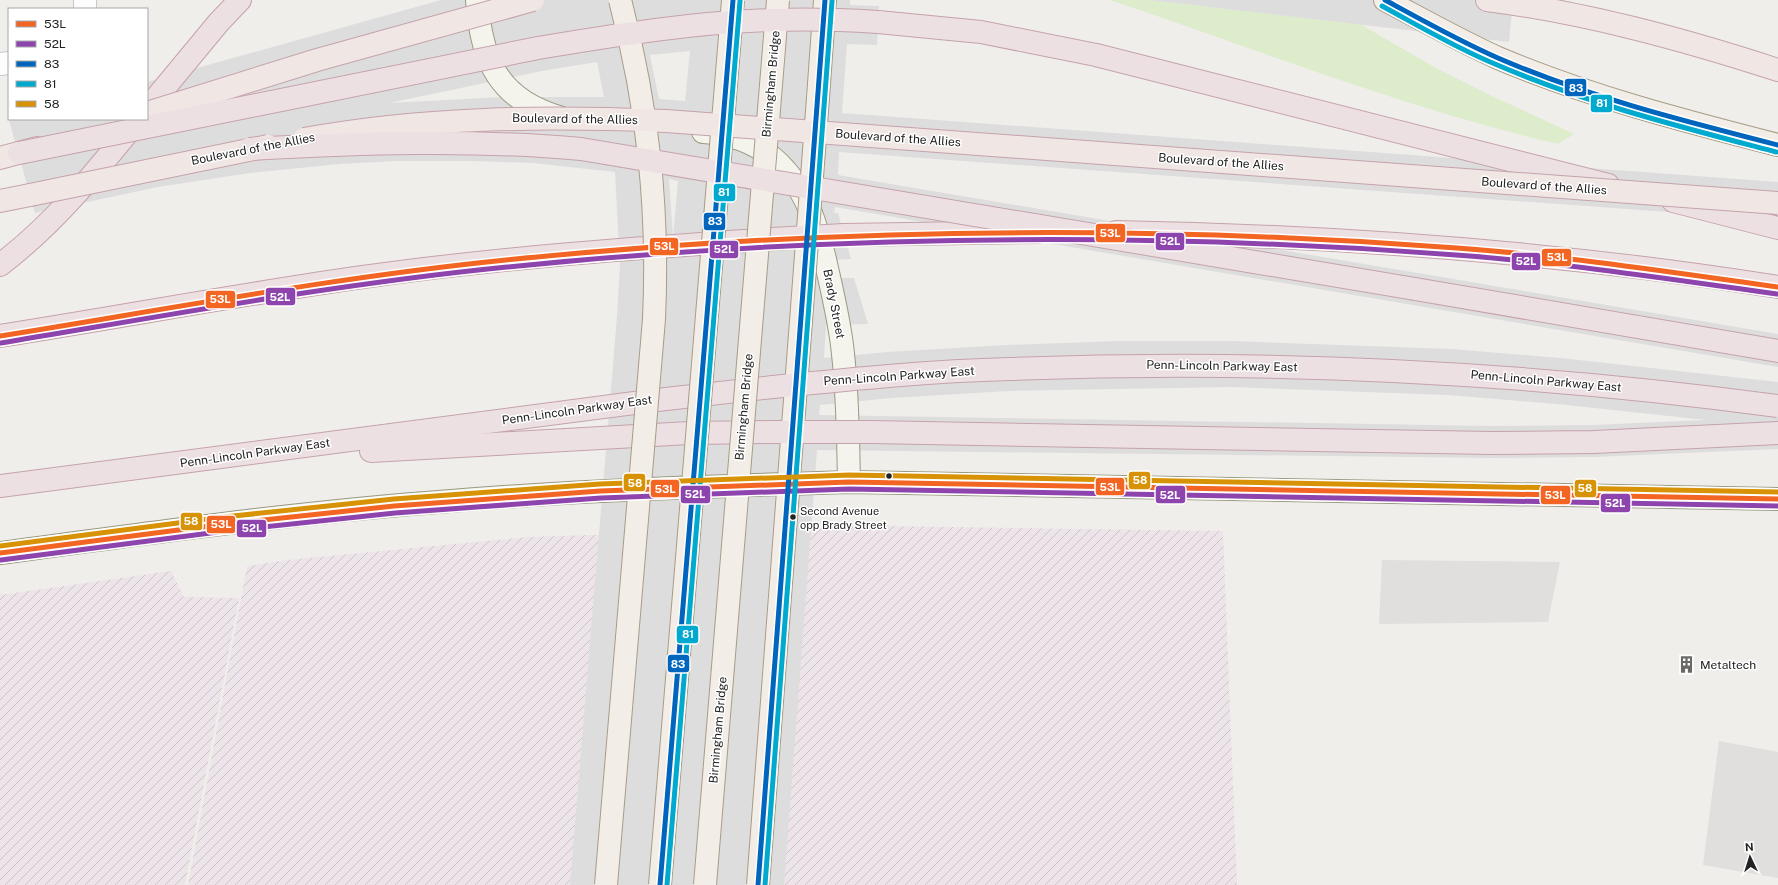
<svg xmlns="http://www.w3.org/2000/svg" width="1778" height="885" viewBox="0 0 1778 885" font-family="'Public Sans',sans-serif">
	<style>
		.industrial { fill: url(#industrial-furrows) }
		.grass { fill: #ddeccb }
		.parking { fill: #e0dfde }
		.pier { fill: #dedddd; fill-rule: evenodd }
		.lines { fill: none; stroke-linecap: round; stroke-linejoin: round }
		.minor-casing { stroke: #c9c8c7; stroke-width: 24 }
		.secondary-casing { stroke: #999a82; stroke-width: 24 }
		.primary-casing { stroke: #a79c86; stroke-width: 24 }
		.trunk-casing { stroke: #c5a2ac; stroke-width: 24 }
		.motorway-casing { stroke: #c5a2ac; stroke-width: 24 }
		.minor { stroke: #fdfcfc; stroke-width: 22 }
		.secondary { stroke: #f4f4ed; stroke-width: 22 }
		.primary { stroke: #f3ede7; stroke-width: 22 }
		.trunk { stroke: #f0e6e4; stroke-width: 22 }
		.motorway { stroke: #ece0e2; stroke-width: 22 }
		.primary-bridge-casing { stroke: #a79c86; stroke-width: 24; stroke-linecap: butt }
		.trunk-bridge-casing { stroke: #c5a2ac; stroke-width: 24; stroke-linecap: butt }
		.motorway-bridge-casing { stroke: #c5a2ac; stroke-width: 24; stroke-linecap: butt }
		.primary-bridge { stroke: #f3ede7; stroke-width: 22 }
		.trunk-bridge { stroke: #f0e6e4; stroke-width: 22 }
		.motorway-bridge { stroke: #ece0e2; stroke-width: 22 }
		.bus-1-casing { stroke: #fff; stroke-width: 8 }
		.bus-2-casing { stroke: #fff; stroke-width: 8 }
		.bus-3-casing { stroke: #fff; stroke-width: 8 }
		.bus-4-casing { stroke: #fff; stroke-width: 8 }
		.bus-5-casing { stroke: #fff; stroke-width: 8 }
		.bus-1 { stroke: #f26522; stroke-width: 5 }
		.bus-2 { stroke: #8e44ad; stroke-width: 5 }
		.bus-3 { stroke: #0065bd; stroke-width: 5 }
		.bus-4 { stroke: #00a9ce; stroke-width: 5 }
		.bus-5 { stroke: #d79205; stroke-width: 5 }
		.bus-dot { fill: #222; stroke: #fff; stroke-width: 1.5 }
		.labels { text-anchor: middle; stroke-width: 3; stroke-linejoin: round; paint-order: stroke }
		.bus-label { font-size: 11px; fill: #222; stroke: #fff; text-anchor: start }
		.street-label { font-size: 12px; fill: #222; stroke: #fff }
		.poi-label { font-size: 12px; fill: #222; stroke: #fff; text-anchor: start }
		.line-badge { stroke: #fff; stroke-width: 1.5 }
		.badge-label { font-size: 11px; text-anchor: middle; font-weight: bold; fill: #fff }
	</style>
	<defs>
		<pattern id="industrial-furrows" width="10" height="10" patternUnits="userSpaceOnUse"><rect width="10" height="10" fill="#ede4e9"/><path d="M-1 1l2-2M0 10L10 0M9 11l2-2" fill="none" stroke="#cbc3c8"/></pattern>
	</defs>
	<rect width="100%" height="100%" fill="#f0eeeb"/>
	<!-- industrial -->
	<g class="industrial">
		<polygon points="887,526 1223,531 1237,885 188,885 247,566 287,560 527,537"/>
		<polygon points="171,571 184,597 239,598 185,885 0,885 0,595"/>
	</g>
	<!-- grass -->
	<path class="grass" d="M1110,0H1149L1360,24L1436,68L1492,96L1574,134L1558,144C1404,108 1259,50 1110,0Z"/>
	<!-- parking -->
	<g class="parking">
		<polygon points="1382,560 1560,562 1548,622 1379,624"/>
		<polygon points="1719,741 1778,752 1778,878 1703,865"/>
	</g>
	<!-- pier -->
	<g class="pier">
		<path d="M441,0H850V5L879,6L877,45L847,44L842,113L1778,182V220L839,152L838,175L1778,334V367L835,207L834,213H838L851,259L831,260L830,278H854L868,324L826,325L824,358L887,352L1007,345L1118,341H1231L1451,349L1561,358L1778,382V449L1594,457L1492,458L817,450L784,885H570L617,316L620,265L615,172L533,163L469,161H396L340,164L250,173L158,187L35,213L9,120L147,119V82ZM690,51L685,101L659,99L650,55ZM597,62L604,97H502L389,103L542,71ZM669,179L678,181L673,237ZM1231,387L1448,395L1557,404L1706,420L1593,425L1492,426L819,415L820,405L891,398L1009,391Z"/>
		<polygon points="1149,0 1513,0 1509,42"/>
	</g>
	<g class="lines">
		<defs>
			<g id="minor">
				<polyline points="85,0 85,9"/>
				<polyline points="0,64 9,63"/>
			</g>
			<g id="secondary">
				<path d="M477,0C481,61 499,100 562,118"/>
				<path d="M703,132C735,134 765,146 786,171C808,195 817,228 825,259C832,291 840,322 843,354C848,397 848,440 849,482"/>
				<path d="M0,553C150,533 300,512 451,501C584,490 716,486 849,482L1778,499"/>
			</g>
			<g id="primary">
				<path d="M1385,0C1423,20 1460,41 1498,58C1588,96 1684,121 1778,145"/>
				<polyline points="818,98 825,0"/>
			</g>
			<g id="trunk">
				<path d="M1487,0C1587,13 1682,39 1778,70"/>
				<polyline points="0,158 37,148"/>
				<polyline points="0,201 30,195"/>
			</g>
			<g id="motorway">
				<polyline points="878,22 981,32 1096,55 1608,185"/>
				<polyline points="147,109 219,22 240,0"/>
				<polyline points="1673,201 1778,228"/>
				<path d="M1116,232C1337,236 1559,252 1778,287"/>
				<polyline points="844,235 1038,232"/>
				<path d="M0,265C55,223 94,174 137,121"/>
				<polyline points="1415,289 1778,351"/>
				<path d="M0,336C121,317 242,294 363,277C505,257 647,247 790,238"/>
				<polyline points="1202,438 1492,443 1594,442 1778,433"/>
				<polyline points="371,451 689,433 773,432"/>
				<polyline points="0,486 657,400 773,387"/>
			</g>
		</defs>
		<!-- minor casing -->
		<use href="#minor" class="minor-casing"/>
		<!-- secondary casing -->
		<use href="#secondary" class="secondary-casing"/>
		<!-- primary casing -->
		<use href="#primary" class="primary-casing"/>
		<!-- trunk casing -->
		<use href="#trunk" class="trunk-casing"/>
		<!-- motorway casing -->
		<use href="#motorway" class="motorway-casing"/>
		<!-- minor -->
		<use href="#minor" class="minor"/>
		<!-- secondary -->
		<use href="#secondary" class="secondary"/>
		<!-- primary -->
		<use href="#primary" class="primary"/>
		<!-- trunk -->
		<use href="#trunk" class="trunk"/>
		<!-- motorway -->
		<use href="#motorway" class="motorway"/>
		<defs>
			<g id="primary-bridge">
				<path d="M606,885L654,319C659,208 648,107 620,0"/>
				<polyline points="660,885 733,0"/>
				<polyline points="705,885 778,0"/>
				<polyline points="758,885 818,98"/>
			</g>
			<g id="trunk-bridge">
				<polyline points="147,113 317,60 533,0"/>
				<path d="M304,139C425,117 544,116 666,121L1778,203"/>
				<polyline points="30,195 268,146"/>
			</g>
			<g id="motorway-bridge">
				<path d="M249,149C359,143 470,139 581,149L1415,289"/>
				<path d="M19,153L538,48C616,35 696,22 775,20C810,19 844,20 878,22"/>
				<polyline points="790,238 844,235"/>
				<path d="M773,387C852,379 931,371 1010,369C1267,359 1523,372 1778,406"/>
				<polyline points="773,432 871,432 1202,438"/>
			</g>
		</defs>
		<!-- primary-bridge casing -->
		<use href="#primary-bridge" class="primary-bridge-casing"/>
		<!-- trunk-bridge casing -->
		<use href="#trunk-bridge" class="trunk-bridge-casing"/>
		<!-- motorway-bridge casing -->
		<use href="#motorway-bridge" class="motorway-bridge-casing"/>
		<!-- primary-bridge -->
		<use href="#primary-bridge" class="primary-bridge"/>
		<!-- trunk-bridge -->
		<use href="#trunk-bridge" class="trunk-bridge"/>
		<!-- motorway-bridge -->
		<use href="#motorway-bridge" class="motorway-bridge"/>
		<defs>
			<g id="bus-1">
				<path d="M0,336C168,309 337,277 506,260C822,228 1140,224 1457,248C1565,256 1671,272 1778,287"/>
				<polyline points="0,553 225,524 394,506 600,491 849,482 1778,499"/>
			</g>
			<g id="bus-2">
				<path d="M1,343C169,315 337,284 507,267C823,235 1140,231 1456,255C1564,263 1670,279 1777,294"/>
				<polyline points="1,560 226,531 395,513 601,498 849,489 1778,506"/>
			</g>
			<g id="bus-3">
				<path d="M1385,0C1422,20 1459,41 1498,58C1588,97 1684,121 1778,145"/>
				<polyline points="660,885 733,0"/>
				<polyline points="758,885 825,0"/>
			</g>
			<g id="bus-4">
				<path d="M1382,6C1419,26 1456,48 1495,64C1585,103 1681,127 1776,152"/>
				<polyline points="667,885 740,1"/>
				<polyline points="765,885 832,1"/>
			</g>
			<polyline id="bus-5" points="0,546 224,517 394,499 600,484 849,475 1778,492"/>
		</defs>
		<!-- bus-1 casing -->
		<use href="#bus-1" class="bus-1-casing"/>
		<!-- bus-2 casing -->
		<use href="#bus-2" class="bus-2-casing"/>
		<!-- bus-3 casing -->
		<use href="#bus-3" class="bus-3-casing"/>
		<!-- bus-4 casing -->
		<use href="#bus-4" class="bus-4-casing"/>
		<!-- bus-5 casing -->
		<use href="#bus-5" class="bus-5-casing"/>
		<!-- bus-1 -->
		<use href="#bus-1" class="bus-1"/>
		<!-- bus-2 -->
		<use href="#bus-2" class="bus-2"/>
		<!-- bus-3 -->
		<use href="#bus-3" class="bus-3"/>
		<!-- bus-4 -->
		<use href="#bus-4" class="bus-4"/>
		<!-- bus-5 -->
		<use href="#bus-5" class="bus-5"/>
	</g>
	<!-- icons -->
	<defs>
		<symbol id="building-bare" viewBox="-9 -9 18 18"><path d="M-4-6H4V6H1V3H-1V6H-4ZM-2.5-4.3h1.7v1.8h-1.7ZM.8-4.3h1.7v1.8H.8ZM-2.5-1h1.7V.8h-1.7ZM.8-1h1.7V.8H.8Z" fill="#6a6968" stroke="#fff" stroke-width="2.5" paint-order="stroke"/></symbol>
	</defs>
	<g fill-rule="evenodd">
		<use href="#building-bare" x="1674" y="652" width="25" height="25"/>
	</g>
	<!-- markers -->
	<g class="bus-dot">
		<circle cx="889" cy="476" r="3.5"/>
		<circle cx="793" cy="517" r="3.5"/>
	</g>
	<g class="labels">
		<!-- bus labels -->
		<g class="bus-label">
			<text x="800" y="515">Second Avenue<tspan x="800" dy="14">opp Brady Street</tspan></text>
		</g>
		<!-- street labels -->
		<g class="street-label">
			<text transform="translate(771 84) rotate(-85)" y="4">Birmingham Bridge</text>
			<text transform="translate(575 119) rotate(1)" y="4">Boulevard of the Allies</text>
			<text transform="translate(898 138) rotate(4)" y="4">Boulevard of the Allies</text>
			<text transform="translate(253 149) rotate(-11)" y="4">Boulevard of the Allies</text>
			<text transform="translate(1221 162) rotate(4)" y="4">Boulevard of the Allies</text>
			<text transform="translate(1544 186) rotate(4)" y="4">Boulevard of the Allies</text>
			<text transform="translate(834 304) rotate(79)" y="4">Brady Street</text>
			<text transform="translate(1222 366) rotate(1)" y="4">Penn-Lincoln Parkway East</text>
			<text transform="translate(899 376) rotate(-4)" y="4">Penn-Lincoln Parkway East</text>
			<text transform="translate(1546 381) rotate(5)" y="4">Penn-Lincoln Parkway East</text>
			<text transform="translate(744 407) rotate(-85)" y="4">Birmingham Bridge</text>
			<text transform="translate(577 410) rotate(-8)" y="4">Penn-Lincoln Parkway East</text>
			<text transform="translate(255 453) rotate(-8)" y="4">Penn-Lincoln Parkway East</text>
			<text transform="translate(718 730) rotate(-85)" y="4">Birmingham Bridge</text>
		</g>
		<!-- poi labels -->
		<g class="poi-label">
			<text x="1700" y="669">Metaltech</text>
		</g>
	</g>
	<g class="line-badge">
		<rect x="1564" y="78" width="23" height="19" rx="4" fill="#0065bd"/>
		<rect x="1590" y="94" width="23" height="19" rx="4" fill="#00a9ce"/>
		<rect x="713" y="183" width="23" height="19" rx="4" fill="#00a9ce"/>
		<rect x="703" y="212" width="23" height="19" rx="4" fill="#0065bd"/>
		<rect x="1095" y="223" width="31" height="20" rx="4" fill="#f26522"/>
		<rect x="1155" y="232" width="30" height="19" rx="4" fill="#8e44ad"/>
		<rect x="649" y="237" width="30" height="19" rx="4" fill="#f26522"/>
		<rect x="709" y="240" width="30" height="19" rx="4" fill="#8e44ad"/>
		<rect x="1541" y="248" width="31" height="19" rx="4" fill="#f26522"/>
		<rect x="1511" y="252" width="30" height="19" rx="4" fill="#8e44ad"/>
		<rect x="265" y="287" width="31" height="19" rx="4" fill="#8e44ad"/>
		<rect x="205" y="290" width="31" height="19" rx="4" fill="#f26522"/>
		<rect x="1128" y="471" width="23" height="19" rx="4" fill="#d79205"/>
		<rect x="623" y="473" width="23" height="19" rx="4" fill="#d79205"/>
		<rect x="1095" y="477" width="30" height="19" rx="4" fill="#f26522"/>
		<rect x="1574" y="479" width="23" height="19" rx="4" fill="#d79205"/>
		<rect x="650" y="479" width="30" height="19" rx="4" fill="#f26522"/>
		<rect x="680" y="485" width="31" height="19" rx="4" fill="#8e44ad"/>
		<rect x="1155" y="485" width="31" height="19" rx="4" fill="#8e44ad"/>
		<rect x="1540" y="485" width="31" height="20" rx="4" fill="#f26522"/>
		<rect x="1600" y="493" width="31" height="20" rx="4" fill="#8e44ad"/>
		<rect x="180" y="512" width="23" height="19" rx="4" fill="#d79205"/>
		<rect x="206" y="515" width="30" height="19" rx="4" fill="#f26522"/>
		<rect x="236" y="519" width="31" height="19" rx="4" fill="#8e44ad"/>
		<rect x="676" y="625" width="23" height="19" rx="4" fill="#00a9ce"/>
		<rect x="667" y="654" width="23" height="19" rx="4" fill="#0065bd"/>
	</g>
	<g class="badge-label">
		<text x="1576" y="92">83</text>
		<text x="1602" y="107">81</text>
		<text x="724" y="196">81</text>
		<text x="715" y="225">83</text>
		<text x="1110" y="237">53L</text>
		<text x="1170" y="245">52L</text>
		<text x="664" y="250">53L</text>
		<text x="724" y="253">52L</text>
		<text x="1557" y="261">53L</text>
		<text x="1526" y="265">52L</text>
		<text x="280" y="301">52L</text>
		<text x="220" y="303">53L</text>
		<text x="1140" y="484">58</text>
		<text x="635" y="487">58</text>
		<text x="1110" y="491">53L</text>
		<text x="1585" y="492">58</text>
		<text x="665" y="493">53L</text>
		<text x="695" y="498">52L</text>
		<text x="1170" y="499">52L</text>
		<text x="1555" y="499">53L</text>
		<text x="1615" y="507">52L</text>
		<text x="191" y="525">58</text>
		<text x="221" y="528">53L</text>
		<text x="252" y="532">52L</text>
		<text x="688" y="638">81</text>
		<text x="678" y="668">83</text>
	</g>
	<!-- legend -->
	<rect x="8" y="8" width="140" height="112" fill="#ffffff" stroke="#a7a7a7"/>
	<rect x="16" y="21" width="20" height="6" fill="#f26522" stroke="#a7a7a7"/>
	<text x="44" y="28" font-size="12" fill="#222222">53L</text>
	<rect x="16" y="41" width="20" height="6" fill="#8e44ad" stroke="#a7a7a7"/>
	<text x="44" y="48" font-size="12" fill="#222222">52L</text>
	<rect x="16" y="61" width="20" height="6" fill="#0065bd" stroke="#a7a7a7"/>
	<text x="44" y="68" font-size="12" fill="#222222">83</text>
	<rect x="16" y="81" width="20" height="6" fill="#00a9ce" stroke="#a7a7a7"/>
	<text x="44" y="88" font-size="12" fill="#222222">81</text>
	<rect x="16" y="101" width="20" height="6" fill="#d79205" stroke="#a7a7a7"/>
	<text x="44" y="108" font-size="12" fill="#222222">58</text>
	<!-- north arrow -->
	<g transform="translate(1750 857) rotate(356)" stroke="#ffffff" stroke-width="3" paint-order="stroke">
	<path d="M0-3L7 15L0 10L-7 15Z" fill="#222222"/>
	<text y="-6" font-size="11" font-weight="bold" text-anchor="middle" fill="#222222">N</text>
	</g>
</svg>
